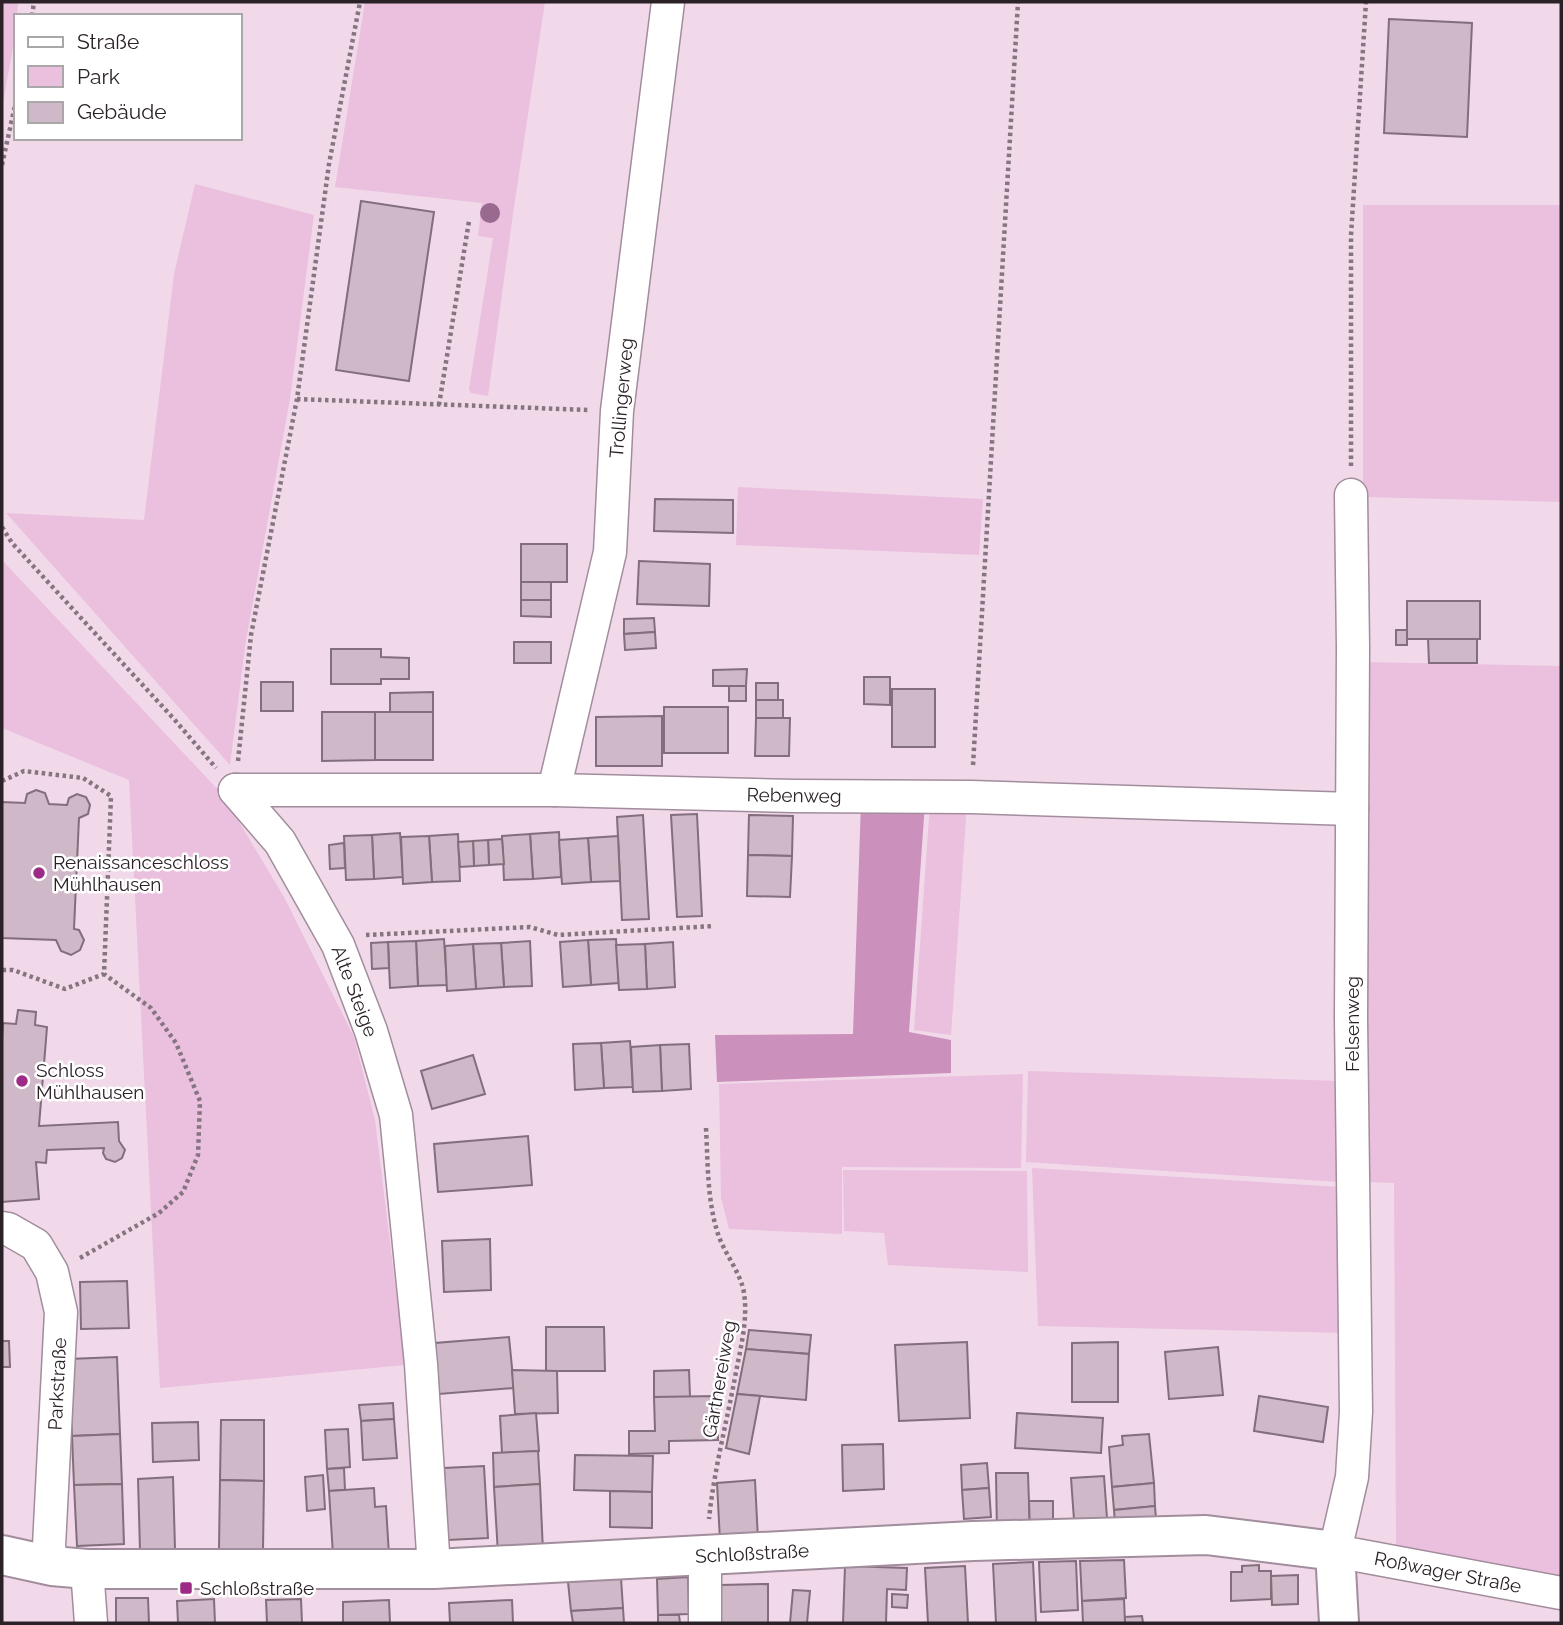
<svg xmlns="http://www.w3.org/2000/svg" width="1563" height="1625" viewBox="0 0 1563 1625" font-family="Raleway,sans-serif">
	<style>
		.green { fill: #ebbfde }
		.forest { fill: #cb90bb }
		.building { fill: #cfb8c8; stroke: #826e7c; stroke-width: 2 }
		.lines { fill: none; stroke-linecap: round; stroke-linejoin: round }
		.street-casing { stroke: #a28d9c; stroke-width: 35 }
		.secondary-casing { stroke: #a28d9c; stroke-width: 42 }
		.path { stroke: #847580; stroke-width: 4.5; stroke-dasharray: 3.5 3.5; stroke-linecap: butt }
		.street { stroke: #fff; stroke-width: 32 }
		.secondary { stroke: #fff; stroke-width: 38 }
		.tree { fill: #9a6990 }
		.poi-dot { fill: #9c2a86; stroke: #fff; stroke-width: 2.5 }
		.labels { text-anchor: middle; stroke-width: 5; stroke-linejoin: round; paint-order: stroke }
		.street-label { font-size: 19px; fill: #2b2228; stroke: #fff }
		.poi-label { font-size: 19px; fill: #2b2228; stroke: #fff; text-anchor: start }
	</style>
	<rect width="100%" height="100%" fill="#f1d9ea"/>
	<!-- green -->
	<g class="green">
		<polygon points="2,2 18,2 16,31 2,108"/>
		<polygon points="365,2 545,2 514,207 488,396 471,393 469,389 493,238 478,236 482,203 335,187"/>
		<polygon points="195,184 314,215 290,399 246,640 230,765 6,513 144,520 174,274"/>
		<polygon points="1363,205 1561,205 1561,502 1363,497"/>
		<polygon points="738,487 983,499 979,555 736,545"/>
		<polygon points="2,560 223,795 284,897 354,1037 375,1120 405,1365 160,1388 129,780 2,728"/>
		<polygon points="1364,662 1561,666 1561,1578 1396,1545 1394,1183 1369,1182"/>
		<polygon points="930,804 967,804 951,1035 914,1030"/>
		<polygon points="1028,1071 1340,1081 1340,1182 1026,1162"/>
		<polygon points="1023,1074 1021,1168 842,1167 842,1234 729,1229 721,1198 719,1084"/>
		<polygon points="1032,1168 1341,1187 1345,1333 1038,1326"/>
		<polygon points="843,1170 1027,1171 1028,1272 888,1265 884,1233 844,1231"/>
	</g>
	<!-- forest -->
	<polygon class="forest" points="861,803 925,803 909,1032 951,1040 951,1073 717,1082 715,1035 853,1034"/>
	<!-- building -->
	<g class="building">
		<polygon points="1389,19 1472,23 1467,137 1384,133"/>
		<polygon points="361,201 434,212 409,381 336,370"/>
		<polygon points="655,499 733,500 733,533 654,531"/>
		<rect x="521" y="544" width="46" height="38"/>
		<polygon points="639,561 710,564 709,606 637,604"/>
		<rect x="521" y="582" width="30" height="18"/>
		<polygon points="521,600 551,600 551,617 521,616"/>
		<rect x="1407" y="601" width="73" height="38"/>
		<polygon points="654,618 655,632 624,634 624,619"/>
		<rect x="1396" y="630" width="11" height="15"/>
		<polygon points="655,632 656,648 625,650 624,634"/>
		<polygon points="1428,639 1477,639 1477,663 1429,663"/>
		<rect x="514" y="642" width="37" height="21"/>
		<polygon points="331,649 381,649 381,657 409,658 409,679 381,679 381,684 331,684"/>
		<polygon points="747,669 746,686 713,686 713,670"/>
		<polygon points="864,677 890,677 890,705 864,704"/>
		<rect x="261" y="682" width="32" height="29"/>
		<rect x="756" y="683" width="22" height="17"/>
		<rect x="729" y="686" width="17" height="15"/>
		<rect x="892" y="689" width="43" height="58"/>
		<polygon points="433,692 433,712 390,712 390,693"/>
		<rect x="756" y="700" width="27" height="18"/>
		<rect x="664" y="707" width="64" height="46"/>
		<polygon points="322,712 375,712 375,760 322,761"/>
		<rect x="375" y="712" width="58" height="48"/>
		<polygon points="662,716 662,766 596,766 596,717"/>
		<polygon points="756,718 790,718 789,756 755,756"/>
		<polygon points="36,790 45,793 49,804 67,805 69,798 77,794 86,797 90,805 88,814 79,818 74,929 79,930 84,940 80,950 71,955 61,951 56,940 2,938 2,802 25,803 27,794"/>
		<polygon points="697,814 702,916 677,917 671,815"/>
		<polygon points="643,815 649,919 622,920 617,817"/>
		<polygon points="749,815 793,816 792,856 748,855"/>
		<polygon points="559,832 561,877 533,879 530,834"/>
		<polygon points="400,833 403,877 374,879 372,835"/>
		<polygon points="458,834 460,881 432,882 429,836"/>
		<polygon points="530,834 533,879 504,880 502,836"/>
		<polygon points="372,835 374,879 346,880 344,836"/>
		<polygon points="429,836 432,882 403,884 401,837"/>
		<polygon points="618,836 620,881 591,882 588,838"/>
		<polygon points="588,838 591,882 562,884 559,840"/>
		<polygon points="502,839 504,864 489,865 488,840"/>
		<polygon points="488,840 489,865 474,866 473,841"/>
		<polygon points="473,841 474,866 460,867 458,842"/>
		<polygon points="344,843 345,868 330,869 329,845"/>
		<polygon points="748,855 792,856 790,897 747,896"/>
		<polygon points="444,939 447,985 418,986 416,941"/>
		<polygon points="616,939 619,983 591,985 588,940"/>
		<polygon points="588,940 591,985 563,987 560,942"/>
		<polygon points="416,941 418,986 390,988 388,942"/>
		<polygon points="530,941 532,986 504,987 501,943"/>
		<polygon points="388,942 389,968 372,969 371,943"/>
		<polygon points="673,942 675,987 647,989 645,944"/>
		<polygon points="501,943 504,987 476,989 473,944"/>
		<polygon points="473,944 476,989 447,991 445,946"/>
		<polygon points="645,944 647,989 619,990 616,945"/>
		<polygon points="18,1010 36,1012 35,1025 47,1027 39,1126 118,1122 119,1141 125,1150 122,1158 115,1162 106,1159 103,1153 104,1148 47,1150 46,1163 36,1162 39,1199 2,1202 2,1040 3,1023 16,1024"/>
		<polygon points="630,1041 633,1087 604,1088 601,1043"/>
		<polygon points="601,1043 604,1088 575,1090 573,1044"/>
		<polygon points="689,1044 691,1089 662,1091 660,1045"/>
		<polygon points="660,1045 662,1091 633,1092 631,1047"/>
		<polygon points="473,1055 485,1094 432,1109 421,1071"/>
		<polygon points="528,1136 532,1185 438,1192 434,1144"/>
		<polygon points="490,1239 491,1290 444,1292 442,1241"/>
		<polygon points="127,1281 129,1328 81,1329 80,1282"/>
		<polygon points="546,1327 604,1327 605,1371 546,1371"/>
		<polygon points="749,1330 811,1335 809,1354 746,1349"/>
		<polygon points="509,1337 514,1388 439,1394 435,1343"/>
		<polygon points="2,1341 9,1341 10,1367 2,1367"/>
		<polygon points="967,1342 970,1418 899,1421 895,1345"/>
		<polygon points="1118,1342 1118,1402 1072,1402 1072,1343"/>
		<polygon points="1218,1347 1223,1395 1169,1399 1165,1352"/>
		<polygon points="746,1349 809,1354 806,1400 737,1394"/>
		<polygon points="117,1357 120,1434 72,1436 69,1359"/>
		<polygon points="512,1370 557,1371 558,1413 515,1414"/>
		<polygon points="689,1370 690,1397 654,1397 654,1371"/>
		<polygon points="737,1394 760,1396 749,1454 726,1448"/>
		<polygon points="717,1396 718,1440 669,1441 669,1453 629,1454 629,1431 655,1431 654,1397"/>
		<polygon points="1259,1396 1328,1407 1323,1442 1254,1431"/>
		<polygon points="393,1403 394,1419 361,1421 359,1405"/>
		<polygon points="536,1413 539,1451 502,1453 500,1416"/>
		<polygon points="1017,1413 1103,1418 1101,1453 1015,1448"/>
		<polygon points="394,1419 397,1458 363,1460 361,1421"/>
		<polygon points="221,1420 264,1420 264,1481 220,1480"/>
		<polygon points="198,1422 199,1460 153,1462 152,1423"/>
		<polygon points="348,1429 350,1467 327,1469 325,1430"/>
		<polygon points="120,1434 122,1484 74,1485 72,1436"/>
		<polygon points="1149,1434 1154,1483 1112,1487 1109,1447 1123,1445 1122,1436"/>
		<polygon points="883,1444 884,1489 843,1491 842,1445"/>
		<polygon points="538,1451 540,1484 494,1487 493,1453"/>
		<polygon points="575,1455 653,1456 652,1492 574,1490"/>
		<polygon points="987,1463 989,1488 962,1490 961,1465"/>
		<polygon points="484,1466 488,1538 448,1540 444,1468"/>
		<polygon points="344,1468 345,1490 329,1491 327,1469"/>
		<polygon points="996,1473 1028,1473 1030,1533 997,1534"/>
		<polygon points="323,1475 325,1509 307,1511 305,1477"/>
		<polygon points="1104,1476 1107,1518 1074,1520 1071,1478"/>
		<polygon points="173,1477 175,1549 140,1550 138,1479"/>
		<polygon points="220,1480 264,1481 263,1550 219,1549"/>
		<polygon points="755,1480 758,1540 720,1541 717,1483"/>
		<polygon points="1154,1483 1155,1506 1114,1510 1112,1487"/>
		<polygon points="122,1484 124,1544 77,1546 74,1485"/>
		<polygon points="540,1484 543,1552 498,1554 494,1487"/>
		<polygon points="374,1488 375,1507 386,1506 389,1555 333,1555 329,1491"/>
		<polygon points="989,1488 991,1517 964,1519 962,1490"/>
		<polygon points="610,1491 652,1492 652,1528 610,1527"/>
		<polygon points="1029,1501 1053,1501 1053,1533 1030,1533"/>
		<polygon points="1155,1506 1157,1531 1116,1535 1114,1510"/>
		<polygon points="1124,1560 1126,1598 1082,1601 1080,1561"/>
		<polygon points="1076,1561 1078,1610 1041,1612 1039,1562"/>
		<polygon points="1033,1562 1036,1623 996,1623 993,1564"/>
		<polygon points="1259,1565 1259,1571 1271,1571 1271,1599 1231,1601 1231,1572 1242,1572 1242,1566"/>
		<polygon points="845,1566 907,1568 906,1590 887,1589 886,1623 843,1623"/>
		<polygon points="965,1566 968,1623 928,1623 925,1568"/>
		<polygon points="1298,1575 1298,1604 1272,1605 1271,1576"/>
		<polygon points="688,1577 689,1614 658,1615 657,1579"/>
		<polygon points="621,1578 623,1608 571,1611 568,1582"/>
		<polygon points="768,1584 768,1623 720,1623 720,1585"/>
		<polygon points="793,1590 810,1591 807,1623 790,1623"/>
		<polygon points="892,1594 908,1595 907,1608 892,1607"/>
		<polygon points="116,1598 148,1598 149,1623 116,1623"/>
		<polygon points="214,1599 215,1623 178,1623 177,1601"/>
		<polygon points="301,1599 302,1623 267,1623 266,1600"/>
		<polygon points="1124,1599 1125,1623 1083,1623 1082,1601"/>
		<polygon points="389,1600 390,1623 343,1623 343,1602"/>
		<polygon points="512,1600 513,1623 450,1623 449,1603"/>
		<polygon points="623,1608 624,1623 573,1623 571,1611"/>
		<polygon points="658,1615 679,1615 680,1623 658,1623"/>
		<polygon points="1142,1616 1143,1623 1125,1623 1125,1617"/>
	</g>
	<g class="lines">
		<defs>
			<g id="street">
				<polyline points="1351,495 1353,648 1351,1018 1356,1412 1352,1477 1335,1551 1561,1593"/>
				<polyline points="235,790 554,790 794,796 971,797 1352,809"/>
				<polyline points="235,790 280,842 338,945 371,1031 396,1115 421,1364 434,1569"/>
				<polyline points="554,790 610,552 617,411 668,2"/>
				<polyline points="2,1228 8,1229 36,1245 52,1272 61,1312 49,1546 52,1566"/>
				<polyline points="87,1569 91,1623"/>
				<polyline points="705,1623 705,1556"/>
			</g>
			<polyline id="secondary" points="2,1555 52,1566 87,1569 434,1569 973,1541 1206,1535 1335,1551 1339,1623"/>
		</defs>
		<!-- street casing -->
		<use href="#street" class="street-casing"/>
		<!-- secondary casing -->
		<use href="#secondary" class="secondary-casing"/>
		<!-- path -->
		<g class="path">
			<polyline points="32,16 34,2"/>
			<polyline points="2,165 16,101"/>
			<polyline points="297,399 588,410"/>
			<polyline points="439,405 469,221"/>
			<polyline points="1351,466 1351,235 1366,2"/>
			<polyline points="2,527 12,543 174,719 216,768"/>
			<polyline points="238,761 251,635 297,399 329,164 360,2"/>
			<polyline points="973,765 1018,2"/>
			<polyline points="2,781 24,771 83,778 111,796 104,974 65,989 13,970 2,970"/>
			<polyline points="366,935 530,927 558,935 714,926"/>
			<path d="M706,1128C708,1164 707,1200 718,1234C724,1253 741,1273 744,1293C748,1319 741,1346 736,1372C727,1421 714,1470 709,1519"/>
			<polyline points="80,1258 159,1213 183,1192 198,1155 200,1101 176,1043 151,1008 104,974"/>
		</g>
		<!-- street -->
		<use href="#street" class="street"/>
		<!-- secondary -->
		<use href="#secondary" class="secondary"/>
	</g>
	<!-- trees -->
	<circle class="tree" cx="490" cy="213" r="10"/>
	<!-- markers -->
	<g class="poi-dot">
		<circle cx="39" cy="873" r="7"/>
		<circle cx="22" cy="1081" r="7"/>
		<rect x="179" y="1581" width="14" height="14" rx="3.5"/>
	</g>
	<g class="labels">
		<!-- street labels -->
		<g class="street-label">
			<text transform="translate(621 398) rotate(-85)" y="7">Trollingerweg</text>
			<text transform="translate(794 795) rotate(1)" y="7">Rebenweg</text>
			<text transform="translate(355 991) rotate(69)" y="7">Alte Steige</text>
			<text transform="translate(1352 1024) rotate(-90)" y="7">Felsenweg</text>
			<text transform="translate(719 1379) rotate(-80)" y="7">Gärtnereiweg</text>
			<text transform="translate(57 1384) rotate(-87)" y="7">Parkstraße</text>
			<text transform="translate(752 1553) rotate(-3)" y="7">Schloßstraße</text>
			<text transform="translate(1448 1572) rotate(11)" y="7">Roßwager Straße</text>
		</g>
		<!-- poi labels -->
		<g class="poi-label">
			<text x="53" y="869">Renaissanceschloss<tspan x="53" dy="22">Mühlhausen</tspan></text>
			<text x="36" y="1077">Schloss<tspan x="36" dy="22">Mühlhausen</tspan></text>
			<text x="200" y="1595">Schloßstraße</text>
		</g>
	</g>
	<!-- border -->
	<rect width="1563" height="1625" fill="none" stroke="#2b2228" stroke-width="7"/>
	<!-- legend -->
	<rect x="14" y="14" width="228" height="126" fill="#ffffff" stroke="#aaa7a9" stroke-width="2"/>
	<rect x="28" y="37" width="35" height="10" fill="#ffffff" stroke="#aaa7a9" stroke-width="2"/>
	<text x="77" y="49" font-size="21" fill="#2b2228">Straße</text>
	<rect x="28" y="66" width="35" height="21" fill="#ebbfde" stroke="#aaa7a9" stroke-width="2"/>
	<text x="77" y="84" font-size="21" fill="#2b2228">Park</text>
	<rect x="28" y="102" width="35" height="21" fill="#cfb8c8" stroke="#aaa7a9" stroke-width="2"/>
	<text x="77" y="119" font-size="21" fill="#2b2228">Gebäude</text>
</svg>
